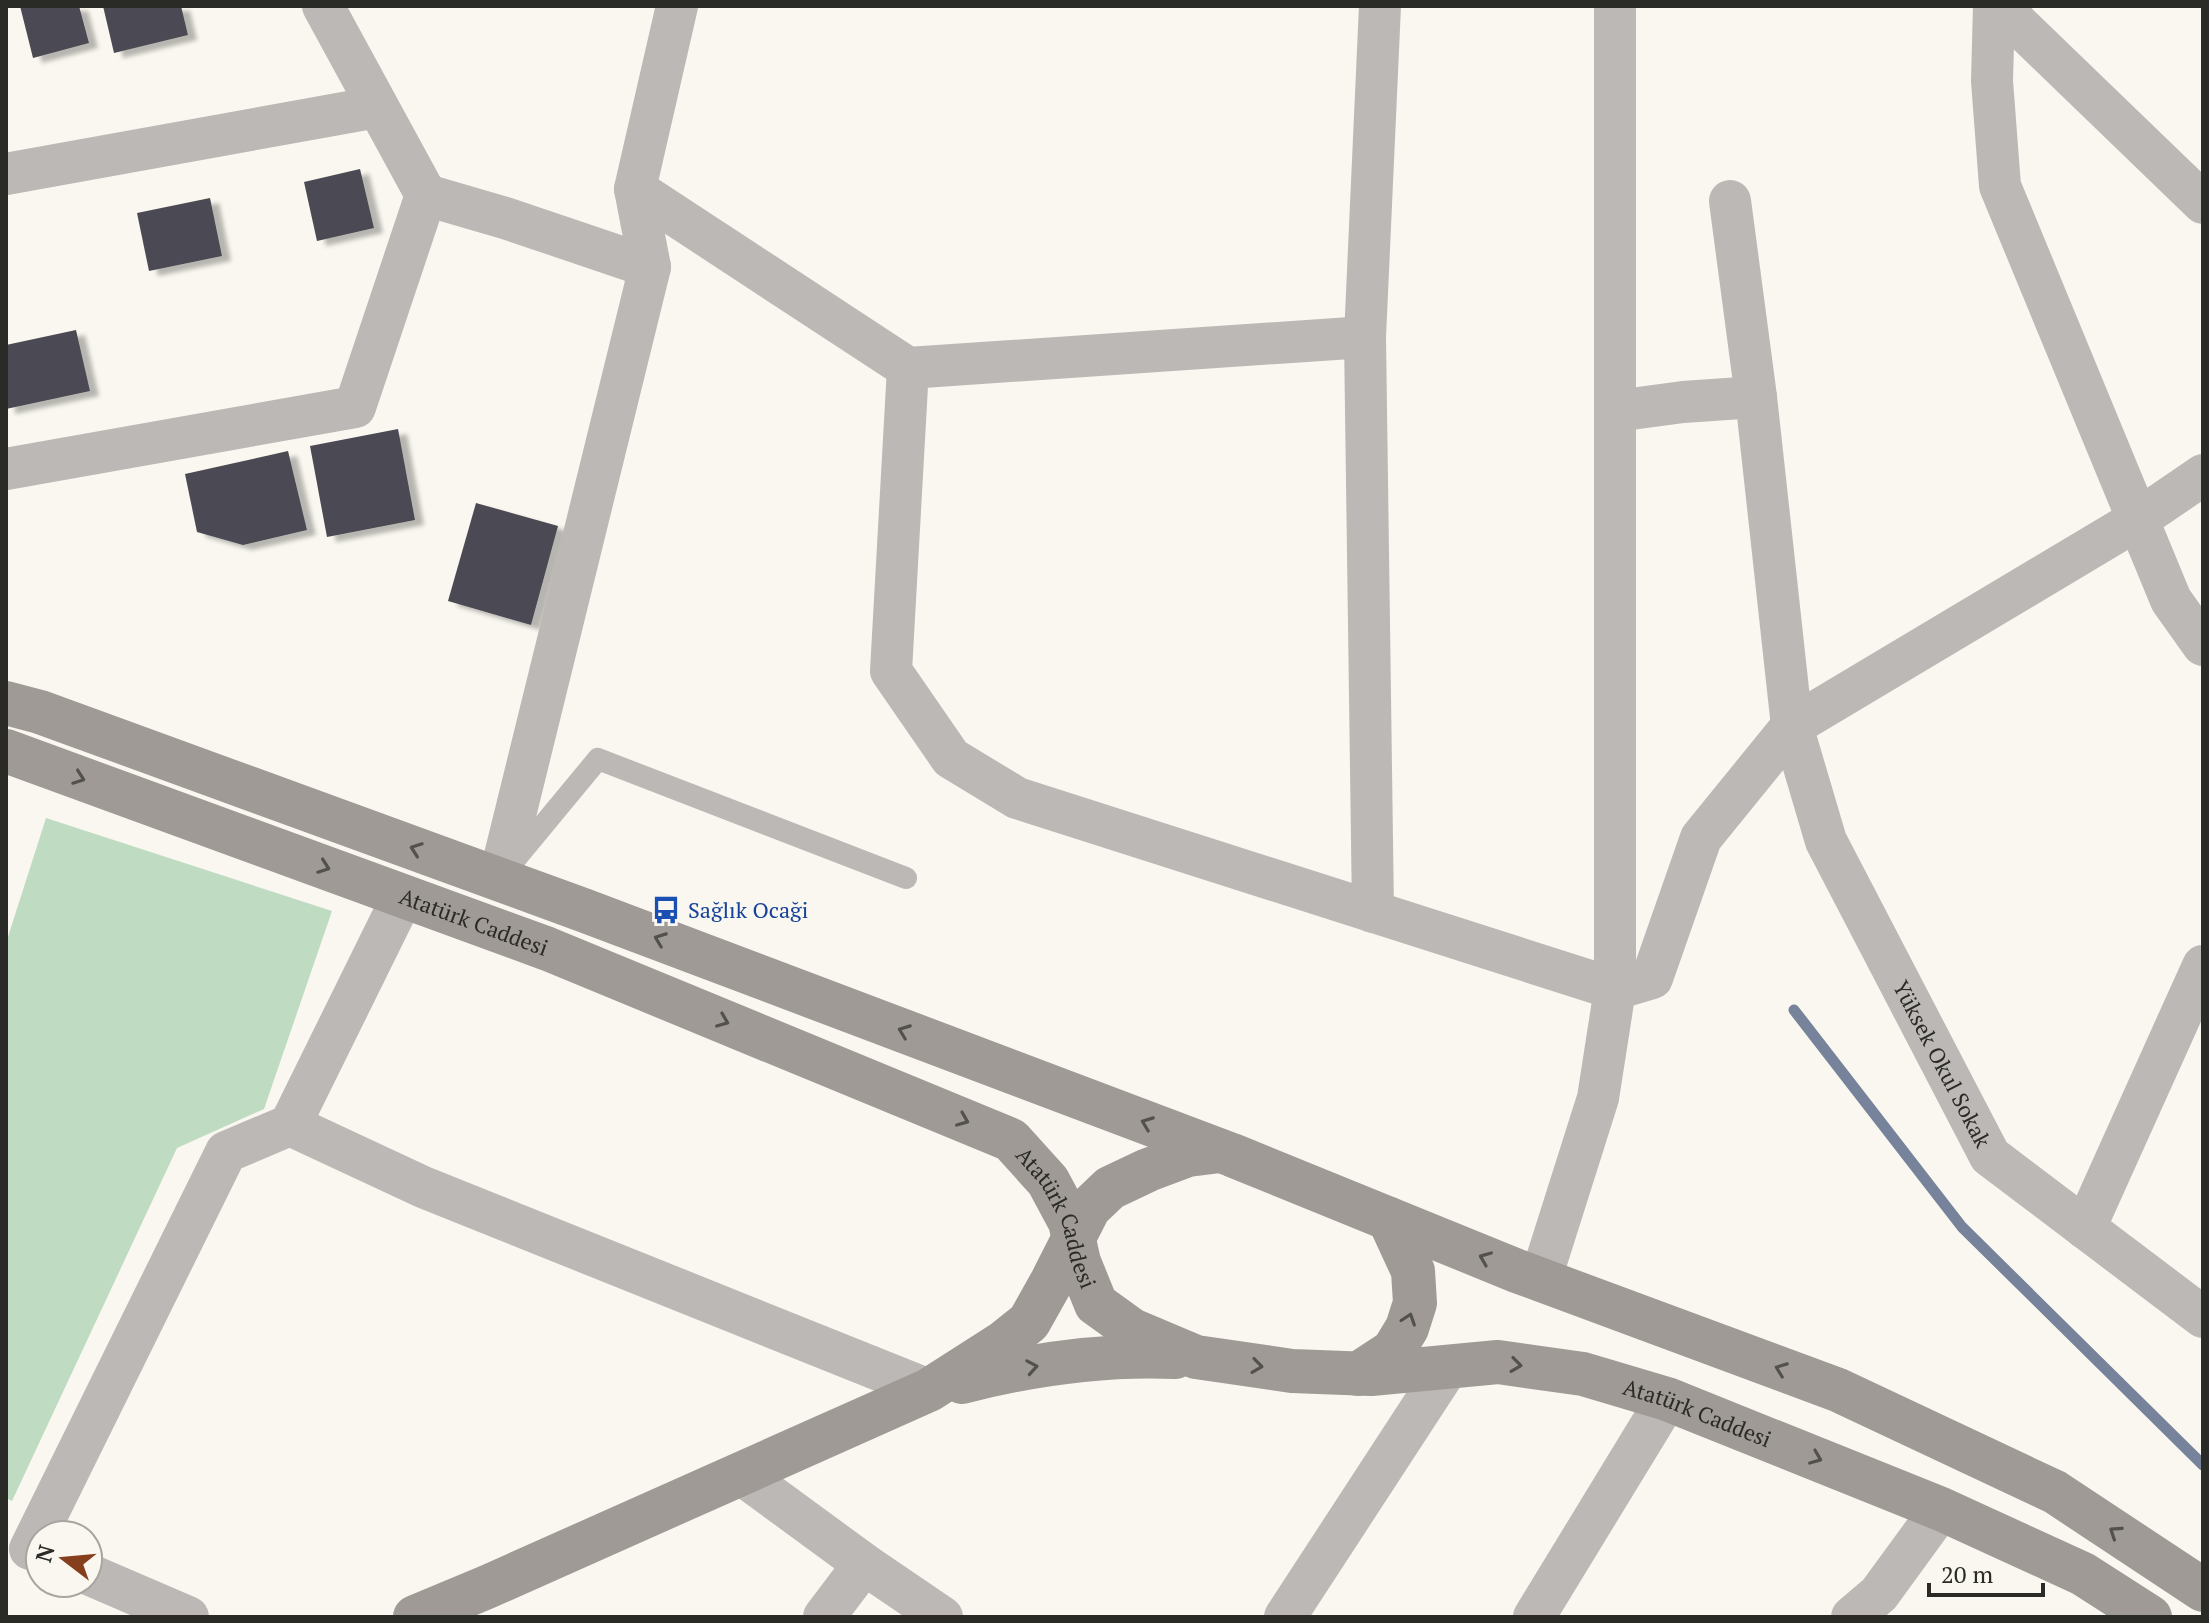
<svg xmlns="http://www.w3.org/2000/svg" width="2209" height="1623" viewBox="0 0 2209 1623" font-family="'PT Serif',serif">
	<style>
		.green { fill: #bfdbc2 }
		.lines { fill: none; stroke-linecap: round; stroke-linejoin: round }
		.stream { stroke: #76839a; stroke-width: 11 }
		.building { fill: #4b4a52; filter: url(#shadow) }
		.lane { stroke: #bcb8b6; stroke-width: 22 }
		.street { stroke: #bcb8b6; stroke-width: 42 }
		.secondary { stroke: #9f9a96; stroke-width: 44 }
		.oneway { stroke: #53514d }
		.labels { text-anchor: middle; stroke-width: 8; stroke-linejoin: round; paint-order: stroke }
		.transit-label { font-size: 22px; fill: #164399; stroke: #f9f7ef; text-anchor: start }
		.street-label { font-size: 22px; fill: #2a2a26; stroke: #f9f7ef }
	</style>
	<defs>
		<filter id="shadow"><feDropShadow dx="9" dy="5" stdDeviation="2" flood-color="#0004"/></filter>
	</defs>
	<rect width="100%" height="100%" fill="#f9f7ef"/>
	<!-- green -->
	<polygon class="green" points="46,818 332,911 264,1109 177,1148 12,1501 6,1498 6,943"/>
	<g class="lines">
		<!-- stream -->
		<polyline class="stream" points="1794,1010 1962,1227 2203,1465"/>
	</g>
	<!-- building -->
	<g class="building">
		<polygon points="20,6 79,6 89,43 33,58"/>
		<polygon points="103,6 181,6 188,35 114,53"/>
		<polygon points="360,169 374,228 317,241 304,182"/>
		<polygon points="210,198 222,256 149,271 137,213"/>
		<polygon points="76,330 90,391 6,409 6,345"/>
		<polygon points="398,429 415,520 327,537 310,446"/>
		<polygon points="288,451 307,530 243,545 197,532 185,474"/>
		<polygon points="476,503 558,526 531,625 448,601"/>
	</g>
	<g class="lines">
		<!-- lane -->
		<polyline class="lane" points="512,863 598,759 906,878"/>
		<!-- street -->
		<g class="street">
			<polyline points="1994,6 1992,81 2000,186 2171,600 2203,645"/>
			<polyline points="1999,6 2203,203"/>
			<polyline points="6,174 377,107"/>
			<polyline points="635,189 908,368 1365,337"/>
			<polyline points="426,195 505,218 650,267"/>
			<path id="s1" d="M1730,201L1756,397L1792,726L1826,841L1990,1156L2203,1317"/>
			<polyline points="908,368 891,671 951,758 1017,798 1615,989 1652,978 1701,838 1792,726 2137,520 2203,475"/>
			<polyline points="1616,411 1683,402 1756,397"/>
			<polyline points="6,469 355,407 426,195 323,6"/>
			<polyline points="499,880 650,267 635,189 677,6"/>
			<polyline points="1373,912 1365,337 1380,6"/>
			<polyline points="290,1125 423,1187 929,1390"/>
			<polyline points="2085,1228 2203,966"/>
			<polyline points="1541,1278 1598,1098 1615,989 1615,6"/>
			<polyline points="741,1474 864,1564 942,1617"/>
			<polyline points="30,1549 226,1152 290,1125 403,896"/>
			<polyline points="88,1574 188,1617"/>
			<polyline points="824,1617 864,1564"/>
			<polyline points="1285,1617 1448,1367"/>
			<polyline points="1534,1617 1667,1399"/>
			<polyline points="1852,1617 1879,1594 1941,1509"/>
		</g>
		<!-- secondary -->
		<g class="secondary">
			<polyline points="6,703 40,712 583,910 1232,1155 1517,1271 1838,1390 2055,1492 2203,1590"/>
			<path id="s2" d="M6,751L548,949L1011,1140L1048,1181L1070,1222L1079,1262L1096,1304L1132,1330L1196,1357L1292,1371L1371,1374L1498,1362L1583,1374L1667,1399L1941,1509L2083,1574L2150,1617"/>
			<polyline points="1358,1374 1393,1351 1407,1328 1415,1303 1413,1271 1389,1219"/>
			<path d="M962,1382C1032,1364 1103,1354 1175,1357"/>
			<polyline points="415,1617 487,1587 929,1390 1004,1342 1029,1322 1052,1281 1089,1208 1110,1188 1148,1170 1188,1155 1220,1151"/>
		</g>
	</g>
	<!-- one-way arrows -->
	<defs><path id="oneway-chevron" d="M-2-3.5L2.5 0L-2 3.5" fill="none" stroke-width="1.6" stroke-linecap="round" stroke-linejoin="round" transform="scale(2)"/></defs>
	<g class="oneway">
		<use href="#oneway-chevron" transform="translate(79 778) rotate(20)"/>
		<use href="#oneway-chevron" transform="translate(416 849) rotate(-160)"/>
		<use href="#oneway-chevron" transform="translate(324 867) rotate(20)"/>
		<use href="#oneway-chevron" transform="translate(660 939) rotate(-159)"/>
		<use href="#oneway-chevron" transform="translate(723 1021) rotate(22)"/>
		<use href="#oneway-chevron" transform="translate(904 1031) rotate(-159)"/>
		<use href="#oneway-chevron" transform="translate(963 1120) rotate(22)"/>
		<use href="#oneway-chevron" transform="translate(1147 1123) rotate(-159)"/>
		<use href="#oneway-chevron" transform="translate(1485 1258) rotate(-158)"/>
		<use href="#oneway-chevron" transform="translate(1409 1319) rotate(-71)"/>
		<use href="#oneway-chevron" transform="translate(1516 1365) rotate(8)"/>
		<use href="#oneway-chevron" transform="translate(1257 1366) rotate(8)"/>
		<use href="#oneway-chevron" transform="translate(1032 1367) rotate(-10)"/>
		<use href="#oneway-chevron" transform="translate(1781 1369) rotate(-159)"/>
		<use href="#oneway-chevron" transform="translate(1816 1458) rotate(22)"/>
		<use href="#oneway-chevron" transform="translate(2115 1532) rotate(-146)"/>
	</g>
	<!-- icons -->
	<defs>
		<symbol id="bus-bare" viewBox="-9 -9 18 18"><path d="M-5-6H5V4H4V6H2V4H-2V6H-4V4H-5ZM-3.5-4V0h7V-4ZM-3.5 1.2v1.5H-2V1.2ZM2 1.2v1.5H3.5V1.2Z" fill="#1a4fb4" stroke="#f9f7ef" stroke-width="2.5" paint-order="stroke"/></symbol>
	</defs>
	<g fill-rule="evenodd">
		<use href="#bus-bare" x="646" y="890" width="40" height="40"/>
	</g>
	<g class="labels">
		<!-- transit labels -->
		<g class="transit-label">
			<text x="688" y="918">Sağlık Ocaği</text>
		</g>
		<!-- street labels -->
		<g class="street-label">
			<text dy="8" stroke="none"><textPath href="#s2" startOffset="498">Atatürk Caddesi</textPath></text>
			<text dy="8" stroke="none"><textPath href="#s1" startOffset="900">Yüksek Okul Sokak</textPath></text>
			<text dy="8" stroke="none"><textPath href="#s2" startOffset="1170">Atatürk Caddesi</textPath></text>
			<text dy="8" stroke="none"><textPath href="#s2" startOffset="1890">Atatürk Caddesi</textPath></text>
		</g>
	</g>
	<!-- border -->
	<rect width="2209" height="1623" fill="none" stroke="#2a2a26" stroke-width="16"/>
	<!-- north arrow -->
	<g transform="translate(64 1559) rotate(286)"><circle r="38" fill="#f9f7ef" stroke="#a6a59f" stroke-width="2"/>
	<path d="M0-6L14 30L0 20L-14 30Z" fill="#863f1c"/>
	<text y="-12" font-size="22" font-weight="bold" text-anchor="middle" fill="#2a2a26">N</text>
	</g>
	<!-- scale -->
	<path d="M1929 1583v12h114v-12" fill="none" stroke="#2a2a26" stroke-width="4"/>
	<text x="1941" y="1583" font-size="24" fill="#2a2a26" stroke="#f9f7ef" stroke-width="6" paint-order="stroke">20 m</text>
</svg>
